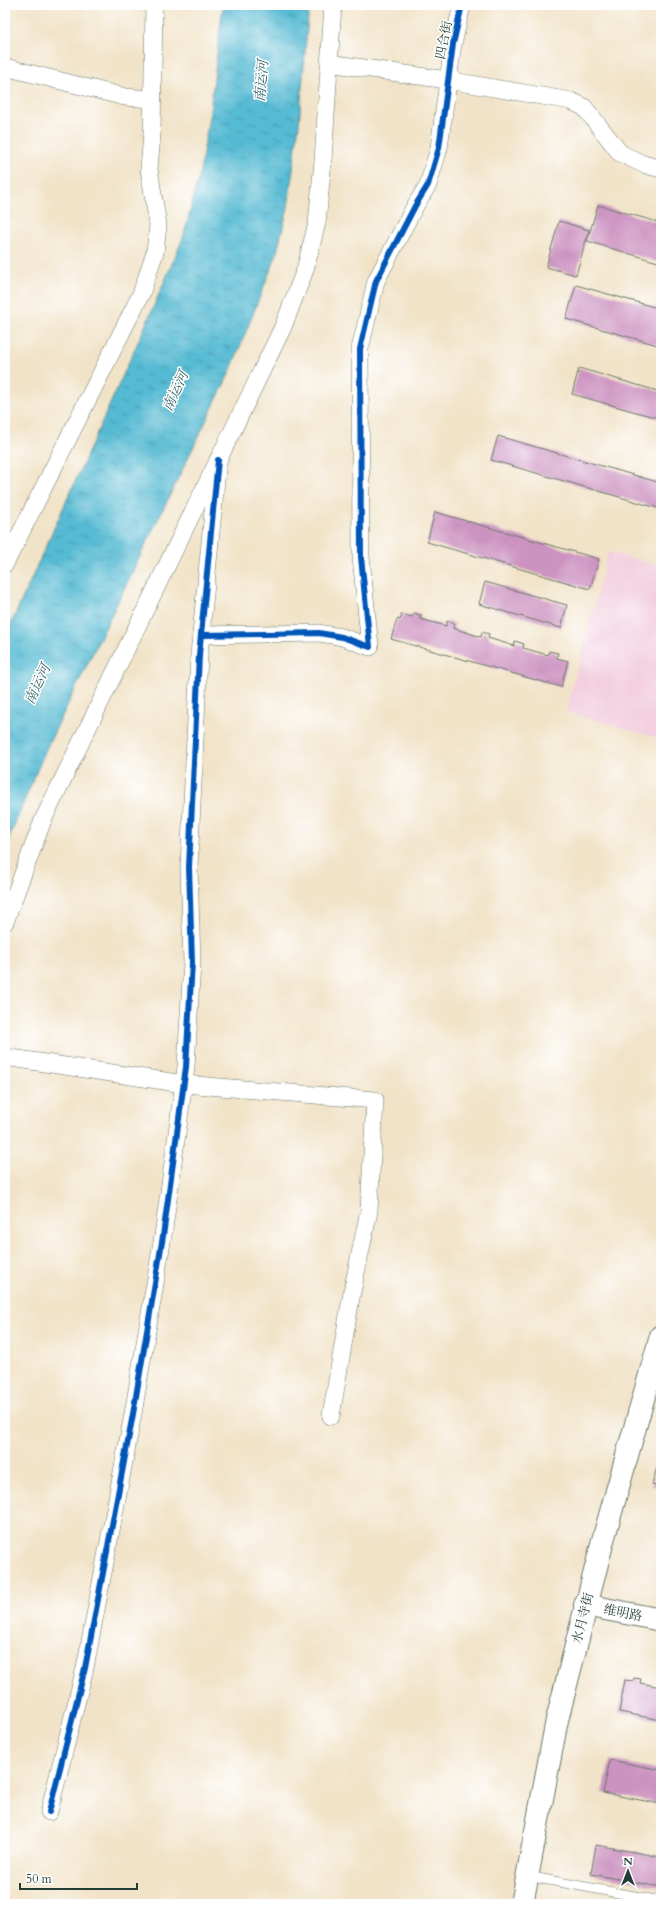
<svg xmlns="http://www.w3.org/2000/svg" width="666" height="1909" viewBox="0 0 666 1909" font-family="Cardo,'Noto Serif SC',serif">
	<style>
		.built { fill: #f3cfdf }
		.water { fill: url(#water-ripples); stroke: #3a7c84 }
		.building { fill: #cc93c1 }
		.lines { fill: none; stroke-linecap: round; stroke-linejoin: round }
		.service-casing { stroke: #687768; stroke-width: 10 }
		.minor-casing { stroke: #687768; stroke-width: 18 }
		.tertiary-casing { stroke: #687768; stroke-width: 24 }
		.service { stroke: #fff; stroke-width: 9 }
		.minor { stroke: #fff; stroke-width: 17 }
		.tertiary { stroke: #fff; stroke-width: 22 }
		.cycleway-casing { stroke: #fff; stroke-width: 8 }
		.cycleway { stroke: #0057b8; stroke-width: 6 }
		.labels { text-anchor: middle; stroke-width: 3; stroke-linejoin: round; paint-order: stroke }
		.street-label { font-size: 13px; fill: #1f3d34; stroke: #fff }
		.water-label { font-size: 14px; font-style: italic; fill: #2f6264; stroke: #fff }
	</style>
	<defs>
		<pattern id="water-ripples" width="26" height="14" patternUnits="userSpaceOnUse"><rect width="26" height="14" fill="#55bad3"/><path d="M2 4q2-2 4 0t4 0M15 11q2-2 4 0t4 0" fill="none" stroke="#4698ac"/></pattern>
	</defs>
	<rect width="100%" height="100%" fill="#fff"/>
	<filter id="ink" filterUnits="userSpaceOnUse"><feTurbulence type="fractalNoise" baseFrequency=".025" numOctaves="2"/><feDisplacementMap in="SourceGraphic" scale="8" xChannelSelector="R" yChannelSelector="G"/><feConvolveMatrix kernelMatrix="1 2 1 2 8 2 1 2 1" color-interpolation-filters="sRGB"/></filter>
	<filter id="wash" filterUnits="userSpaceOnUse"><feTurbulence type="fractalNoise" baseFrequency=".012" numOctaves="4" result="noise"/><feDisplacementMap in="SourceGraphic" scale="16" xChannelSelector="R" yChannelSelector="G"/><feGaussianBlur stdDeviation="0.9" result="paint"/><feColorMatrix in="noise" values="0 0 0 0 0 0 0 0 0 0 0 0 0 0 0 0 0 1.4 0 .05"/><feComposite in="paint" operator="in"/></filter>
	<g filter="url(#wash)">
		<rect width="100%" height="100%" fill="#f1e3c8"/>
		<!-- built -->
		<polygon class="built" points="608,552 661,566 661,739 566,712"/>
		<!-- water -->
		<polygon class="water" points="223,5 309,5 299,124 288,207 276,256 230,372 46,749 5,847 5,637 147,322 183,238 200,172 210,111"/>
		<g id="blocks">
			<!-- building -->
			<g class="building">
				<polygon points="598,205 661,223 661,263 587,241"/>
				<polygon points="559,221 589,230 576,275 546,267"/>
				<polygon points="576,285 661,309 661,346 566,319"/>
				<polygon points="579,368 661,392 661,419 572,394"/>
				<polygon points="498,436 661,483 661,509 491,460"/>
				<polygon points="435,512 599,559 590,589 427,542"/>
				<polygon points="485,582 567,605 561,628 479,604"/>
				<polygon points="414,613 421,615 420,619 446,626 447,621 455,624 453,628 481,637 482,632 489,634 488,638 514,646 515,641 524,644 523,648 548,655 549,651 558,653 557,658 568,661 561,687 391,639 397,619 400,620 402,614 412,617"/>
				<polygon points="661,1453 661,1488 652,1485"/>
				<polygon points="634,1678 641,1679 640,1683 661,1687 661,1720 619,1712 625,1680 633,1681"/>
				<polygon points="610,1760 661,1770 661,1804 603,1793"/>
				<polygon points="596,1845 661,1857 661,1887 591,1874"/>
				<polygon points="583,1901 595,1903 595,1904 582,1904"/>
			</g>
		</g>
	</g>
	<g filter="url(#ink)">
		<use href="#blocks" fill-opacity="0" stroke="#687768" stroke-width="1"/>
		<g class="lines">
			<defs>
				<polyline id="service" points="527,1876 661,1901"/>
				<g id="minor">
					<polyline points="329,63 447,80 571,101 584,107 620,153 643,164 661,169"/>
					<polyline points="5,67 125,97 152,99"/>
					<polyline points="5,564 141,294 155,252 158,225 149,169 152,134 154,5"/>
					<polyline points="201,635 319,633 342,637 370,647 361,557 360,349 376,281 415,206 428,185 439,148 453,44 462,5"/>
					<polyline points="5,922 43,820 283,327 305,270 317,223 323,161 333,5"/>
					<polyline points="5,1057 184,1084 375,1100 369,1211 352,1292 331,1416"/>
					<polyline points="49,1812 85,1668 133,1414 163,1236 186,1067 192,962 189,867 199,655 218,460"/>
				</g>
				<g id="tertiary">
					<polyline points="585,1605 661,1620"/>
					<polyline points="522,1904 557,1720 603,1540 661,1336"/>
				</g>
			</defs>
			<!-- service casing -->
			<use href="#service" class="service-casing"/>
			<!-- minor casing -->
			<use href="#minor" class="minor-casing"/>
			<!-- tertiary casing -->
			<use href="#tertiary" class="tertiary-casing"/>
			<!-- service -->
			<use href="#service" class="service"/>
			<!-- minor -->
			<use href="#minor" class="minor"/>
			<!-- tertiary -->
			<use href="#tertiary" class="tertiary"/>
			<defs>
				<g id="cycleway">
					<polyline points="201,635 319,633 342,637 370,647 361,557 360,349 376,281 415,206 428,185 439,148 453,44 462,5"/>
					<polyline points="49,1812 85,1668 133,1414 163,1236 186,1067 192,962 189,867 199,655 218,460"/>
				</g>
			</defs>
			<!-- cycleway casing -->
			<use href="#cycleway" class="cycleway-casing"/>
			<!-- cycleway -->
			<use href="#cycleway" class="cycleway"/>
		</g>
	</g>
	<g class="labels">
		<!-- street labels -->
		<g class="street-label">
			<text transform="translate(443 40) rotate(-79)" y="5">四合街</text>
			<text transform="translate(623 1612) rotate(11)" y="5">维明路</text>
			<text transform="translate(582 1618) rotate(-76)" y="5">水月寺街</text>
		</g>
		<!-- water labels -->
		<g class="water-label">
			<text transform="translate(261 81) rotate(-85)" y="5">南运河</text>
			<text transform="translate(175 391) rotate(-65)" y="5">南运河</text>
			<text transform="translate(37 684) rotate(-65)" y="5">南运河</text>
		</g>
	</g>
	<!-- margin -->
	<rect width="666" height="1909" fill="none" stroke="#fff" stroke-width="20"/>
	<!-- north arrow -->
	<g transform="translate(628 1871)" stroke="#ffffff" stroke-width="3" paint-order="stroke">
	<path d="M0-3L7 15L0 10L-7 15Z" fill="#1f3d34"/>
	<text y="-6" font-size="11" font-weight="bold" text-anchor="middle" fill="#1f3d34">N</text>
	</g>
	<!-- scale -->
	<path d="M20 1883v6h117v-6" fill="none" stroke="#1f3d34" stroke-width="2"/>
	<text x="26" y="1883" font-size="12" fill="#1f3d34" stroke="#ffffff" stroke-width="3" paint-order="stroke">50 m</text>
</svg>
